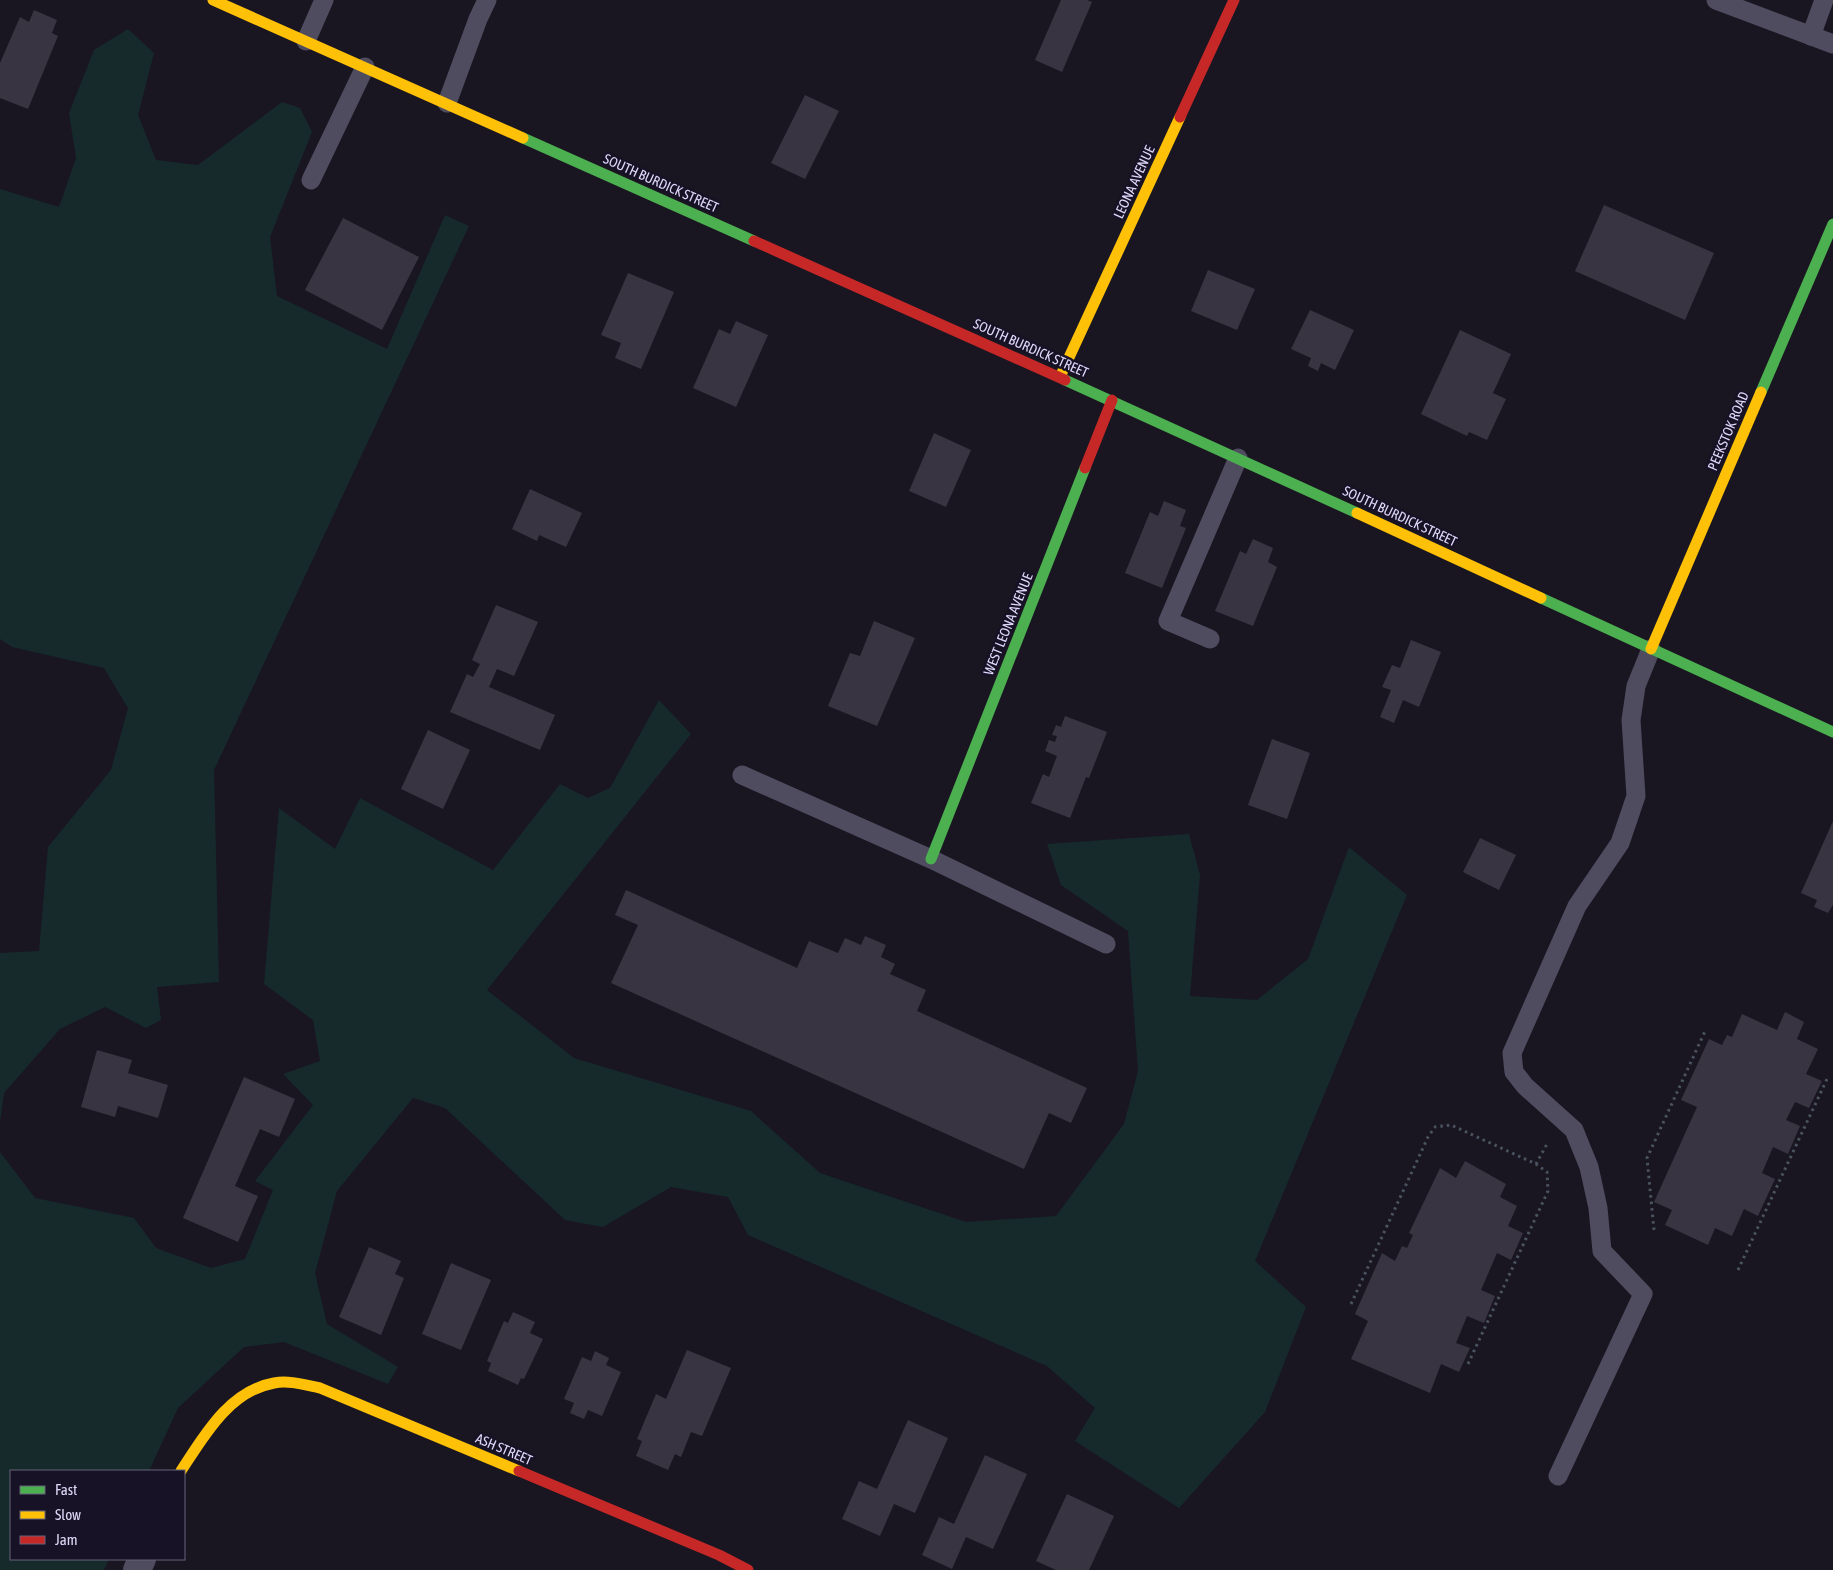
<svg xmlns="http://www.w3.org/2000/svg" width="1833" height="1570" viewBox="0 0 1833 1570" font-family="'Asap Condensed',sans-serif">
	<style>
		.green { fill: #162a2c }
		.building { fill: #383442 }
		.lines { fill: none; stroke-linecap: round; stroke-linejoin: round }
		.path { stroke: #4a5360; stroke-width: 3; stroke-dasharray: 2.5 4; stroke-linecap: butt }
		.lane { stroke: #4f4c60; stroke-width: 19 }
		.street { stroke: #4f4c60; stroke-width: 28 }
		.fast { stroke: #4caf50; stroke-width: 11 }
		.slow { stroke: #ffc107; stroke-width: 11 }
		.jam { stroke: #c62828; stroke-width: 11 }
		.labels { text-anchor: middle; stroke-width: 5; stroke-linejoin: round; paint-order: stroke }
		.street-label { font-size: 14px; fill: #e0d9fb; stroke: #171225 }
	</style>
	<rect width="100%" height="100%" fill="#191621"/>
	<!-- green -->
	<g class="green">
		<polygon points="128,29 154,53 138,115 156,160 198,165 282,102 300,108 312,132 270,237 277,296 387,349 445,215 469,226 214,770 219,982 157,987 161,1020 146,1028 105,1007 60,1029 4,1093 0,1121 0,953 39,951 48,847 111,770 128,708 104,668 12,647 0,639 0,189 59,207 76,158 69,113 94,50"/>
		<polygon points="659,700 691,734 487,990 574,1058 751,1111 820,1173 966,1222 1056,1216 1124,1124 1138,1071 1128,931 1061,885 1047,844 1189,834 1200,875 1190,996 1257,1000 1308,959 1349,847 1407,895 1255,1261 1306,1307 1265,1412 1179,1508 1075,1441 1095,1408 1047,1366 748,1235 728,1197 671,1187 603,1227 565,1220 445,1108 413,1098 337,1191 315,1273 327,1324 398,1367 388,1384 284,1342 244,1347 178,1408 149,1471 11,1471 11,1559 109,1559 104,1570 0,1570 0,1152 35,1198 134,1218 156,1248 211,1268 245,1259 273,1190 255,1181 313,1105 283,1074 320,1061 313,1020 264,984 279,808 335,849 360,798 493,870 560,784 588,798 610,788"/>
	</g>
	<!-- building -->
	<g class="building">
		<polygon points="1061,0 1087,0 1092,2 1062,72 1035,60"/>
		<polygon points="34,10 57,20 52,33 58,36 28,109 0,98 0,63 20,17 29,22"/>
		<polygon points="805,95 839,111 805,179 771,163"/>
		<polygon points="1604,205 1714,253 1685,320 1575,271"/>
		<polygon points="343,218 419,257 382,330 305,290"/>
		<polygon points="1208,270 1255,289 1237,330 1191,311"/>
		<polygon points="628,273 674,292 641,369 615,358 621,343 601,335"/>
		<polygon points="1310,310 1354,330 1335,370 1321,363 1318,371 1308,366 1311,358 1291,349"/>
		<polygon points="736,321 768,335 736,407 693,388 719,329 730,334"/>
		<polygon points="1460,330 1511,354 1493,393 1506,399 1487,440 1469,432 1467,436 1421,414"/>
		<polygon points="934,433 971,450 946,507 909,491"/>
		<polygon points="530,489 582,513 566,547 539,535 537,541 512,529"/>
		<polygon points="1164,501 1186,510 1180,526 1186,528 1162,588 1125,573 1150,512 1158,516"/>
		<polygon points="1253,539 1273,548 1268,562 1277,567 1253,626 1215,611 1240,551 1246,554"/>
		<polygon points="496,605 538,622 514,676 497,669 489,687 555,715 540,750 450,712 467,674 473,677 480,664 472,660"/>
		<polygon points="874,621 915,638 877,726 828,706 850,653 860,656"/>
		<polygon points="1411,640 1441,652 1419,707 1403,700 1394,723 1380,717 1391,690 1382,687 1392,665 1400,668"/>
		<polygon points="1065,716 1107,732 1089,778 1086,777 1070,818 1031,803 1043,774 1049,777 1057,756 1045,751 1049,740 1055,742 1057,736 1052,735 1056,725 1061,727"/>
		<polygon points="428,730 470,750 443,809 401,789"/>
		<polygon points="1272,739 1310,753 1287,819 1248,805"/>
		<polygon points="1833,821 1833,905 1828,913 1814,907 1817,900 1801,893"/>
		<polygon points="1480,838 1516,855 1499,890 1463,872"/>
		<polygon points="626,890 797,968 809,941 838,953 845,938 861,945 865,936 886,945 881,957 895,964 890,974 926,990 917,1011 1087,1088 1071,1123 1049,1113 1024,1169 611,983 638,925 615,915"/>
		<polygon points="1785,1012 1804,1022 1797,1039 1818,1049 1806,1074 1822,1081 1809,1108 1795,1102 1786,1120 1800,1126 1788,1154 1773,1147 1762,1173 1775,1179 1758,1216 1744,1209 1732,1236 1715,1228 1708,1245 1665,1225 1672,1210 1654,1202 1697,1107 1681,1100 1709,1039 1722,1045 1727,1035 1732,1037 1742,1014 1777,1030"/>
		<polygon points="97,1050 132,1060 128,1073 168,1085 158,1118 118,1106 115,1117 81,1107"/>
		<polygon points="244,1077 295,1099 279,1137 260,1129 235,1186 258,1196 238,1242 183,1218"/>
		<polygon points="1465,1161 1506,1184 1500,1197 1517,1206 1508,1226 1523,1233 1511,1260 1497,1253 1481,1290 1495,1296 1484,1323 1467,1316 1456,1343 1470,1348 1459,1372 1441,1364 1430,1393 1351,1359 1368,1321 1355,1314 1382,1253 1395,1261 1402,1246 1407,1248 1413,1235 1409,1233 1440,1168 1456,1178"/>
		<polygon points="369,1247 401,1261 395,1274 404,1278 381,1335 339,1317"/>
		<polygon points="451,1263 491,1280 461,1350 422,1334"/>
		<polygon points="513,1312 535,1322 530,1333 543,1339 524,1379 521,1378 518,1385 488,1371 491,1363 487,1361 504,1321 508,1323"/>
		<polygon points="687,1350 731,1368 702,1436 691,1432 681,1457 675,1454 668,1470 636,1456 642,1441 637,1439 656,1394 666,1399"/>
		<polygon points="595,1351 609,1358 606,1365 621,1372 602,1416 588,1410 584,1419 570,1413 574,1403 564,1399 582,1357 591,1361"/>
		<polygon points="908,1420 948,1438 915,1513 894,1504 880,1536 842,1519 859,1481 877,1489"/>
		<polygon points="985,1455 1027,1474 993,1549 966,1537 952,1569 922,1555 939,1517 954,1524"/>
		<polygon points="1067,1494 1114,1516 1089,1570 1056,1570 1036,1561"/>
	</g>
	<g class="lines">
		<!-- path -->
		<g class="path">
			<polyline points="1654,1230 1647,1158 1706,1029"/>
			<polyline points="1738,1270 1827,1079"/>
			<polyline points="1351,1304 1428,1137 1435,1127 1451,1125 1536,1164 1547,1144"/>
			<polyline points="1468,1364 1548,1191 1547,1172 1536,1164"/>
		</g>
		<!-- lane -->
		<g class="lane">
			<polyline points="1716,0 1833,44"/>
			<polyline points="1811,36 1824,0"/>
			<polyline points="306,41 324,0"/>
			<polyline points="447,103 478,19 487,0"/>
			<polyline points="311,180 365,67"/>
			<polyline points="1210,639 1168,621 1238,458"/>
			<polyline points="742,775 931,859 1106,944"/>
			<polyline points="1558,1476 1643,1294 1602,1251 1598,1208 1589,1167 1574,1130 1525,1086 1514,1072 1512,1053 1577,906 1620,843 1636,796 1631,720 1636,686 1651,649"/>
		</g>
		<!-- street -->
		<polyline class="street" points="137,1570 142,1559"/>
		<!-- fast -->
		<g class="fast">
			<polyline points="523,138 754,241"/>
			<polyline points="1065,380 1357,513"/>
			<polyline points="1761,392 1833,224"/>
			<polyline points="1541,598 1833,732"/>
			<polyline points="931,859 1085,468"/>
		</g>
		<!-- slow -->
		<g class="slow">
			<polyline points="213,0 523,138"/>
			<polyline points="1060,377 1180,117"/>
			<polyline points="1357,513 1541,598"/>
			<polyline points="1651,649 1761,392"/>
			<path d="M181,1471C204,1436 229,1391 274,1383C289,1380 305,1385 320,1388L519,1471"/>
		</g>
		<!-- jam -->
		<g class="jam">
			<polyline points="1180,117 1234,0"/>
			<polyline points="754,241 1065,380"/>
			<polyline points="1085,468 1112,400"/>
			<polyline points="519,1471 719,1555 748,1570"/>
		</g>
	</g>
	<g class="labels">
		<!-- street labels -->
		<g class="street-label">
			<text transform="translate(1134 182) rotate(-65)" y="5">LEONA AVENUE</text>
			<text transform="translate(661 183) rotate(24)" y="5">SOUTH BURDICK STREET</text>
			<text transform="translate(1031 348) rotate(24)" y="5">SOUTH BURDICK STREET</text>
			<text transform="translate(1728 431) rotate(-67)" y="5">PEEKSTOK ROAD</text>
			<text transform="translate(1400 516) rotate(25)" y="5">SOUTH BURDICK STREET</text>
			<text transform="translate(1008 624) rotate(-68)" y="5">WEST LEONA AVENUE</text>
			<text transform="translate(504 1449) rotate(23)" y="5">ASH STREET</text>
		</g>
	</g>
	<!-- legend -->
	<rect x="10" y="1470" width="175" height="90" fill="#171225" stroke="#67627b"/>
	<rect x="20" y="1486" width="25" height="8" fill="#4caf50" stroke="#67627b"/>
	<text x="55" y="1495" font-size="15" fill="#e0d9fb">Fast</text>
	<rect x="20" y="1511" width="25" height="8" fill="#ffc107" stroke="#67627b"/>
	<text x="55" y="1520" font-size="15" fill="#e0d9fb">Slow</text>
	<rect x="20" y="1536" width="25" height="8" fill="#c62828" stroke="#67627b"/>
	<text x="55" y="1545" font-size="15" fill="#e0d9fb">Jam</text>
</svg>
